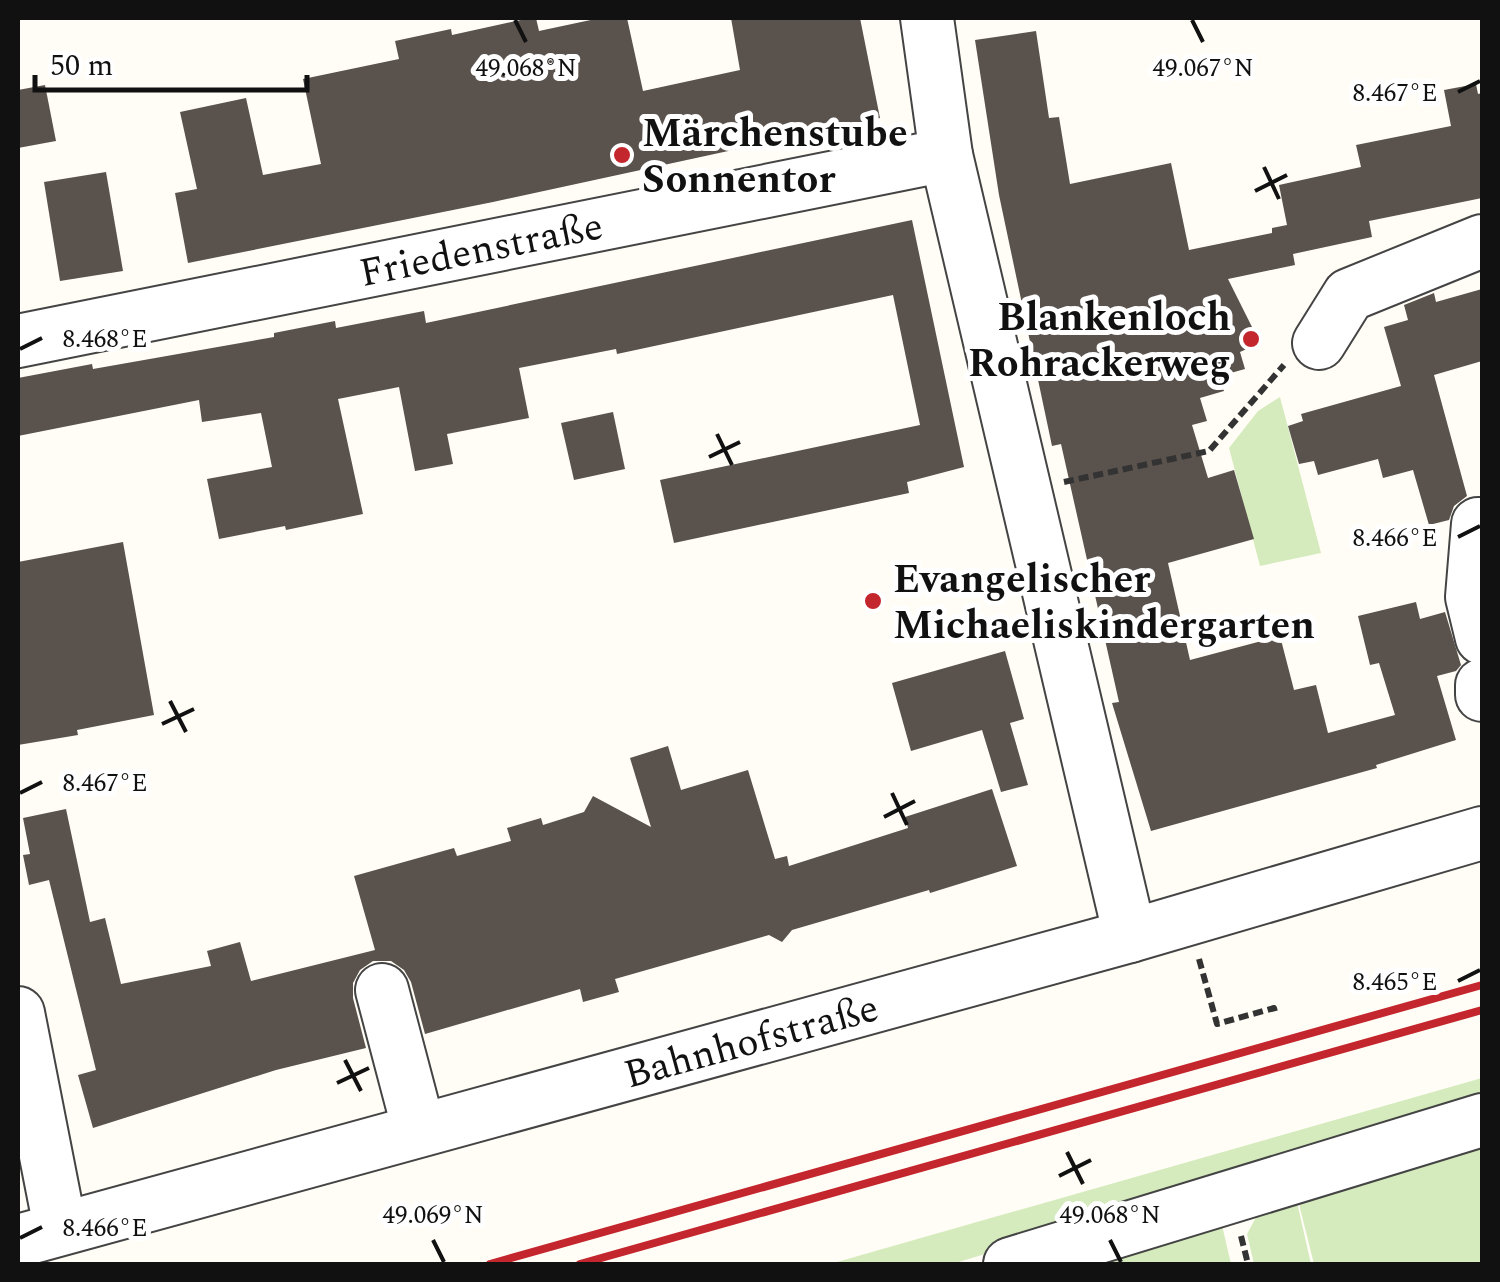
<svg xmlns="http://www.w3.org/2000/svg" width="1500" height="1282" viewBox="0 0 1500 1282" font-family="Spectral,serif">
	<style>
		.green { fill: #d5ebbd }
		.building { fill: #5a524d }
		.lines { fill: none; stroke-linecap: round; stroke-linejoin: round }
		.minor-casing { stroke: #444; stroke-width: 56 }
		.path { stroke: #333; stroke-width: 6; stroke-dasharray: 10 5; stroke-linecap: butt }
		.minor { stroke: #fff; stroke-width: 52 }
		.rail { stroke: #c4262e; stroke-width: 8 }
		.ticks { fill: none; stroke: #111; stroke-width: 4 }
		.poi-dot { fill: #c4262e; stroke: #fff; stroke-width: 4 }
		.labels { text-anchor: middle; stroke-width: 10; stroke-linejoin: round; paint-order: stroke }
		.poi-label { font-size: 40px; font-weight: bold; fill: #111; stroke: #fff; text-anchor: start }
		.street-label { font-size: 40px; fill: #111; stroke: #fff }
		.ticks-label { font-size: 25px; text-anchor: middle; fill: #111; stroke: #fff; stroke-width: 10; stroke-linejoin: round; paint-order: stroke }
	</style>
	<rect width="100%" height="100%" fill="#fffdf5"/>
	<!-- green -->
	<g class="green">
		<polygon points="1280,397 1321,553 1260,566 1229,448 1258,411"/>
		<polygon points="1482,1078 1482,1104 952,1264 830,1264"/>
		<polygon points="1482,1141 1482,1264 1314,1264 1297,1196"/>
		<polygon points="1294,1189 1311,1264 1254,1264 1247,1234 1268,1195"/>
		<polygon points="1221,1221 1231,1264 1073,1264"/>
	</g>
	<!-- building -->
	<g class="building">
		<polygon points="530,18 536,18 539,31 600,18 627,18 643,91 740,70 731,18 860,18 880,118 493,202 188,263 175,193 197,189 180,112 246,98 263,175 321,164 303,79 399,59 395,41 451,29 452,35"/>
		<polygon points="1036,31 1049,118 1059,117 1070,184 1171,163 1189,250 1272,233 1272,228 1287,225 1279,185 1361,167 1356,145 1451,126 1444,90 1476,84 1478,94 1482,93 1482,198 1369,221 1372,237 1293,254 1295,265 1228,279 1260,343 1240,352 1245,369 1220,376 1224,391 1200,398 1207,421 1192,425 1208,478 1234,470 1254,539 1168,563 1190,660 1280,636 1294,690 1316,685 1328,733 1395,715 1379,663 1370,665 1358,616 1416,602 1420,619 1445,612 1461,665 1456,671 1437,676 1456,740 1376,765 1377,768 1151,831 1112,703 1119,702 1061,444 1052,446 999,195 975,40"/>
		<polygon points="45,85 56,141 18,148 18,90"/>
		<polygon points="106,172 123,271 60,281 44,182"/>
		<polygon points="912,220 964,467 907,482 909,493 674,543 660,480 920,425 893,295 617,354 616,349 519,368 529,418 447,434 453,464 415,471 399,387 338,399 363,514 286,530 285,526 219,539 207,479 272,467 261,413 202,422 199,400 18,436 18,378 92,364 93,369 274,337 274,333 335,321 336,328 424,311 426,323"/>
		<polygon points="1482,289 1482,361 1434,375 1467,496 1454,506 1449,520 1429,525 1413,470 1383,478 1378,459 1318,475 1314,461 1299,464 1288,426 1303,421 1301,414 1401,386 1384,327 1408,320 1404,305 1434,293 1436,302"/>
		<polygon points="613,412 625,469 574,480 561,423"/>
		<polygon points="123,542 154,715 77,730 78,735 18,745 18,562"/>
		<polygon points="1005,651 1024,719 1010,723 1028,785 1001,792 982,730 911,751 892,683"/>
		<polygon points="668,746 681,790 748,770 775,859 787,856 789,866 908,828 905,817 992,789 1017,866 930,893 929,890 792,930 782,942 769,935 615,979 619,992 583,1002 580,989 425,1034 411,982 404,970 391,961 373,961 360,970 353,983 353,998 366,1048 276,1070 93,1128 78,1075 96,1070 49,880 29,885 23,855 30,854 23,818 66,809 90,922 105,918 121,984 211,966 207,951 240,942 251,981 375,950 354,876 454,848 457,856 511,841 507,828 541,818 543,825 584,812 593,796 651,827 630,758"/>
	</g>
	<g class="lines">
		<defs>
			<g id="minor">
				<polyline points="927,18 946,155 1130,936"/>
				<path id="s1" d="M18,341L946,155"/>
				<polyline points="1319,343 1349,295 1482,241"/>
				<polyline points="1478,524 1472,597 1482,638"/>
				<polyline points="1482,685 1482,695"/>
				<polyline points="382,990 419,1130"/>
				<polyline points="18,1013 60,1227"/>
				<path id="s2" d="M18,1241L1130,936L1482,833"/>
				<polyline points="1010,1264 1482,1120"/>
			</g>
		</defs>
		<!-- minor casing -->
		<use href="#minor" class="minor-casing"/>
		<!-- path -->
		<g class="path">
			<polyline points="1064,482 1209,451 1284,365"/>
			<polyline points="1199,959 1217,1024 1274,1008 1276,1016"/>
			<polyline points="1241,1236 1248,1264"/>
		</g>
		<!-- minor -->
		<use href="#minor" class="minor"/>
		<!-- rail -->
		<g class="rail">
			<polyline points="490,1264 1482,985"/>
			<polyline points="580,1264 1482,1010"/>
		</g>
	</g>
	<!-- ticks -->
	<path class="ticks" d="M515,20L526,42M1192,20L1203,42M1458,92L1480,81M1264,167L1279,199M1255,191L1287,175M20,349L42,338M717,434L732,465M709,457L740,442M1458,537L1480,526M170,701L186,732M162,724L194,709M20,793L42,782M892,793L907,825M884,817L915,801M1458,981L1480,970M345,1060L361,1091M337,1083L369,1068M1067,1152L1083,1184M1059,1176L1091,1160M20,1238L42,1227M433,1240L444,1262M1110,1240L1121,1262"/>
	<!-- markers -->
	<g class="poi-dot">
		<circle cx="622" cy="155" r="10"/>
		<circle cx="1251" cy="339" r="10"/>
		<circle cx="873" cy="601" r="10"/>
	</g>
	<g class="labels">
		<!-- poi labels -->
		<g class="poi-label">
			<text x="642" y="146">Märchenstube<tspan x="642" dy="46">Sonnentor</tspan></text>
			<text x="1231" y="330" text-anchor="end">Blankenloch<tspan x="1231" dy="46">Rohrackerweg</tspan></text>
			<text x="893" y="592">Evangelischer<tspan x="893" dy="46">Michaeliskindergarten</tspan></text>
		</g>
		<!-- street labels -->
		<g class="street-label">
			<text dy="14" stroke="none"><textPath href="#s1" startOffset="472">Friedenstraße</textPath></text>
			<text dy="14" stroke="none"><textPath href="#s2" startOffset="760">Bahnhofstraße</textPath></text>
		</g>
	</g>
	<g class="ticks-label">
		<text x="526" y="76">49.068°N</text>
		<text x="1203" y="76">49.067°N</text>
		<text x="1395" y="101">8.467°E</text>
		<text x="105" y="347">8.468°E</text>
		<text x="1395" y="546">8.466°E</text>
		<text x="105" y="791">8.467°E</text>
		<text x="1395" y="990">8.465°E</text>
		<text x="433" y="1223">49.069°N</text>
		<text x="1110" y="1223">49.068°N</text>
		<text x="105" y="1236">8.466°E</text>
	</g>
	<!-- border -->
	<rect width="1500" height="1282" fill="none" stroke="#111111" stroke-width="40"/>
	<!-- scale -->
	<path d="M35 75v15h272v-15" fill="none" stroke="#111111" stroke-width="5"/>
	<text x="50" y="75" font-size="30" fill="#111111" stroke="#ffffff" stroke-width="8" paint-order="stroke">50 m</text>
</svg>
